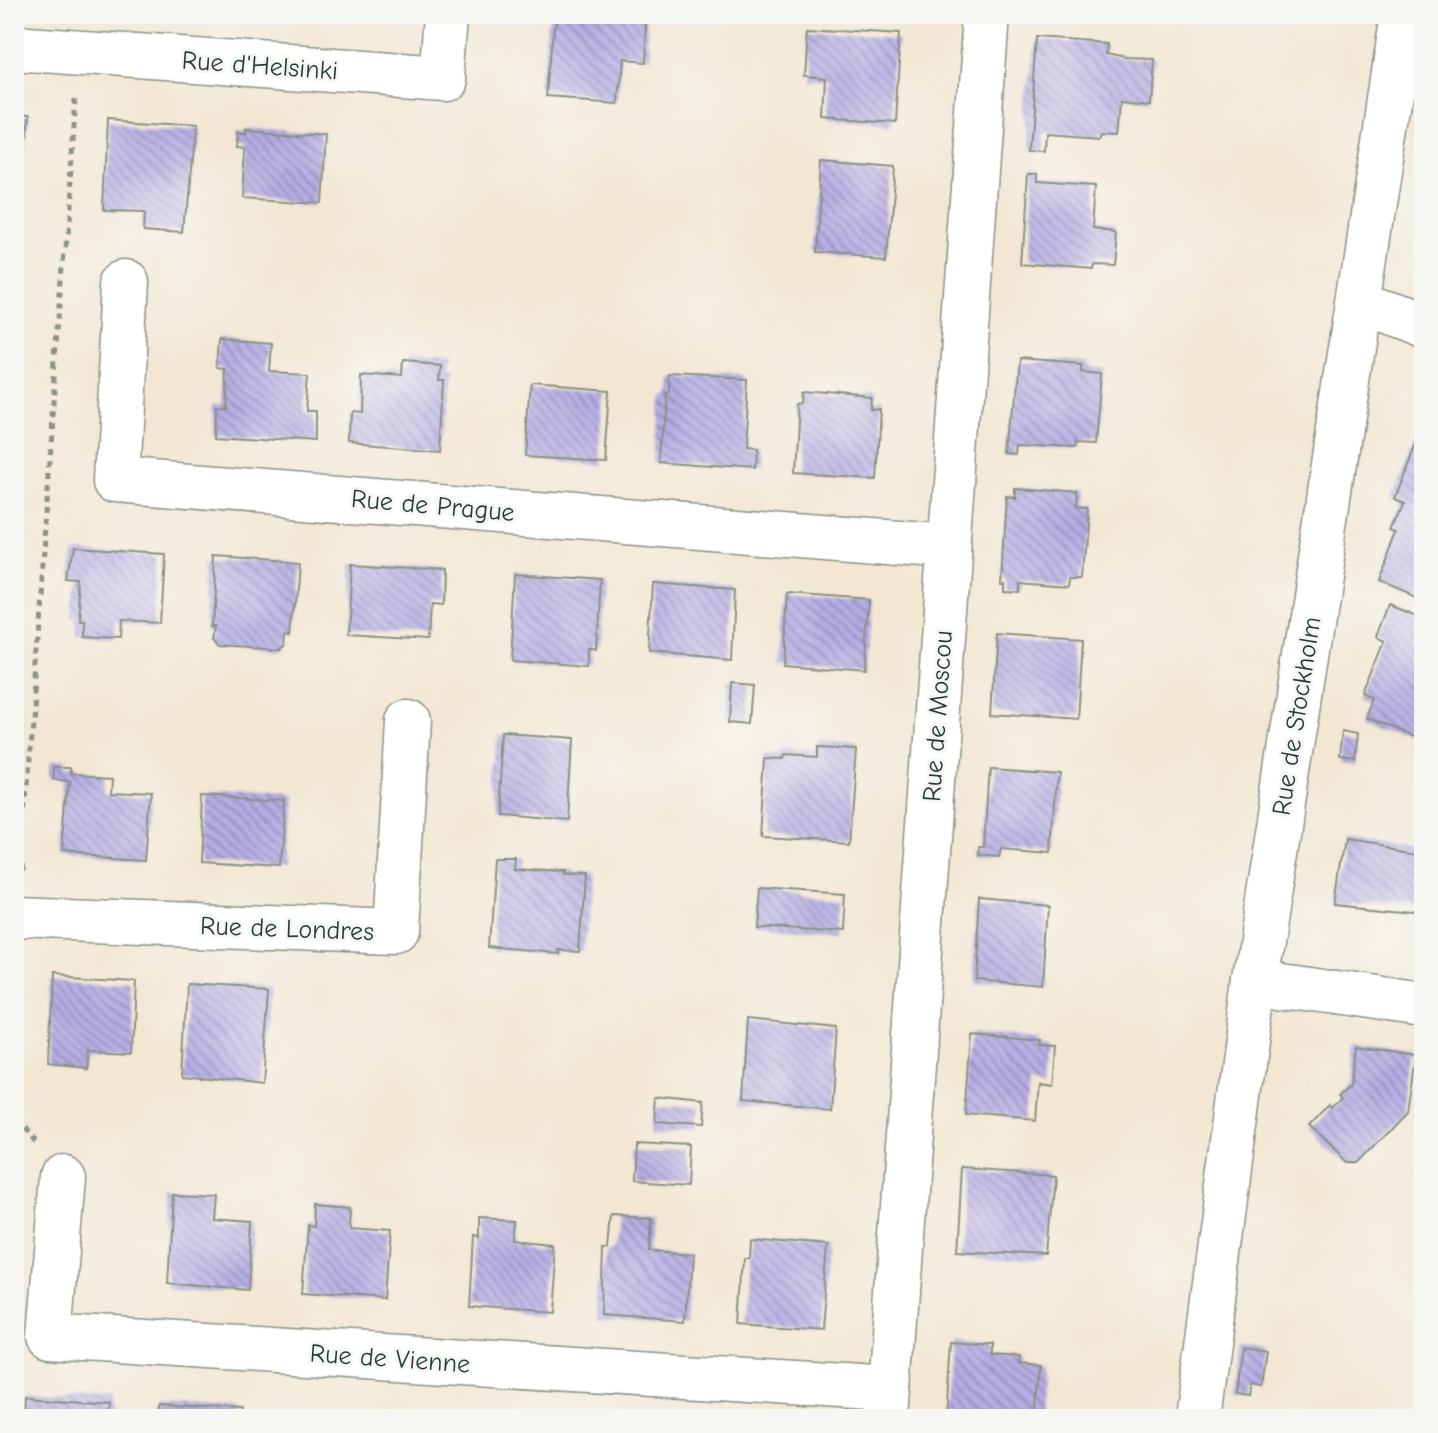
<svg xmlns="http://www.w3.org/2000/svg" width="1438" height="1433" viewBox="0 0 1438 1433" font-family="'Comic Neue',sans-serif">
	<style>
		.building { fill: url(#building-back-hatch) }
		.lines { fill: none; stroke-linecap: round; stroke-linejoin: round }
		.minor-casing { stroke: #899284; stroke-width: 47 }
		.path { stroke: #899284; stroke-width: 5; stroke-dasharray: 6 6; stroke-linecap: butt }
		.minor { stroke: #fff; stroke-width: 44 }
		.labels { text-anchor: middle; stroke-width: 6; stroke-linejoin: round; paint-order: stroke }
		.street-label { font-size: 26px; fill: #1f3d34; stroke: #f6f6f2 }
	</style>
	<defs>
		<pattern id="building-back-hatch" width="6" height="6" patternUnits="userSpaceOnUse" patternTransform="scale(2)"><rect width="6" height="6" fill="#b5ace3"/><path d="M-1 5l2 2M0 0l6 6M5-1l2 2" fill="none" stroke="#938db9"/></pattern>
	</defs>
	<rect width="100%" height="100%" fill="#f6f6f2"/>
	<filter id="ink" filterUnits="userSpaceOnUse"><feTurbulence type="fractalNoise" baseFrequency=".0125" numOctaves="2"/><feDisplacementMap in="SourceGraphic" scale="16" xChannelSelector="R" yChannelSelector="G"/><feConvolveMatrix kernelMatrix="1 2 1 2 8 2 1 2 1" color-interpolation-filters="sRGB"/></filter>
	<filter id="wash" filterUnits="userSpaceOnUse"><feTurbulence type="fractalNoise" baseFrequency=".006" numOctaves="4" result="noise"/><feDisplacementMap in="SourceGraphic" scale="32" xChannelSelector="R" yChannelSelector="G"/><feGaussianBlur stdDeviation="1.8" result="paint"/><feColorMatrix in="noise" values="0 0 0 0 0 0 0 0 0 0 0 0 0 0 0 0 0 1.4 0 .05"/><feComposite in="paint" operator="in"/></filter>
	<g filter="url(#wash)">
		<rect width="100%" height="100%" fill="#f3e7d3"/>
		<g id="blocks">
			<!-- building -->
			<g class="building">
				<polygon points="568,14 624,14 624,23 645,25 643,63 620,61 617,103 548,98 554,17 567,19"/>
				<polygon points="807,27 901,33 895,124 825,119 827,77 804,75"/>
				<polygon points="1037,39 1107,44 1106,55 1124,59 1152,60 1149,100 1122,97 1119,132 1101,131 1099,136 1045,132 1044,151 1029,150"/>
				<polygon points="14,116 28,117 22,185 14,185"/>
				<polygon points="108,120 193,126 184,232 143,229 144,211 104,210"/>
				<polygon points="246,128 326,134 322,203 242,198 245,147 237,146 238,131 246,132"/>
				<polygon points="821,160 893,166 886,257 815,252"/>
				<polygon points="1028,174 1037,174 1037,183 1096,187 1093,230 1116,232 1113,265 1092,264 1091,269 1022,263"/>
				<polygon points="222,339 271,343 269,371 310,373 307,411 316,411 316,442 216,435 217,405 226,406 228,369 220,368"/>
				<polygon points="1017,361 1083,366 1083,372 1102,374 1096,443 1078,442 1077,448 1020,445 1019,455 1009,454"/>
				<polygon points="403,363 440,366 439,380 444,380 440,450 349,443 350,413 360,414 361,375 402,378"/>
				<polygon points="670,376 747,380 743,449 753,450 752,470 661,463 665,395 669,395"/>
				<polygon points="530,385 611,391 606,460 525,455"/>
				<polygon points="804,392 872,398 871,410 879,409 875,478 793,473 797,404 803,403"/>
				<polygon points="1419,435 1424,438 1424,601 1379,582 1399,529 1394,527 1405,501 1395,497"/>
				<polygon points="1015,488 1077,493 1076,508 1087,509 1082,577 1070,577 1069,584 1020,580 1020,589 1005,588 1005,579 1002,579 1007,496 1015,497"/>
				<polygon points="73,548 164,554 160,623 119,621 118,639 82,637 82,620 78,620 81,582 68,581"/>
				<polygon points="216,556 298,562 293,632 288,631 287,643 281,648 220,644 214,638 216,626 212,626"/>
				<polygon points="350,564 442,570 441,605 430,604 428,640 346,635"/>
				<polygon points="515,574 600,580 596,651 589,649 589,666 510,660"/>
				<polygon points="653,584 735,590 732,660 649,653"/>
				<polygon points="787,594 869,600 864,670 783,663"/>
				<polygon points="1390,605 1424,618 1424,743 1367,719 1374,700 1365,696 1387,641 1378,637"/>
				<polygon points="997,633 1081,639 1076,719 992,713"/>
				<polygon points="732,683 755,685 752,724 730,722"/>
				<polygon points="1343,731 1358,734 1355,762 1340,760"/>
				<polygon points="503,735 572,740 567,822 498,816"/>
				<polygon points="817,747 856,749 849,841 763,836 768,758 785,759 786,755 817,757"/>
				<polygon points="54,767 71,767 71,773 109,775 108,791 151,793 146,860 64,855 70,782 54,780"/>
				<polygon points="988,767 1057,772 1052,853 1001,849 999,857 978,855 978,847 983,847"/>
				<polygon points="202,796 284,801 279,868 199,863"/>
				<polygon points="1345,839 1424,851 1424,912 1335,903"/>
				<polygon points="495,859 516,859 515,869 563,872 563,875 585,876 580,951 558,950 558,954 489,948"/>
				<polygon points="757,888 845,894 843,933 754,927"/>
				<polygon points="979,899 1048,905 1043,987 974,981"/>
				<polygon points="52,976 134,981 131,1052 88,1050 86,1068 48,1064"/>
				<polygon points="187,984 269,989 262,1083 182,1074"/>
				<polygon points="748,1020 836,1029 830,1109 743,1101"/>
				<polygon points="972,1034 1040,1040 1039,1045 1055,1046 1052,1084 1038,1082 1035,1121 966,1115"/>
				<polygon points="1356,1046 1416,1055 1408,1111 1358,1163 1347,1163 1309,1127 1330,1105 1333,1108 1343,1097 1340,1094 1351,1084"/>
				<polygon points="659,1098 703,1103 701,1127 657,1124"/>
				<polygon points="634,1144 691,1147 689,1185 632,1181"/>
				<polygon points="962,1169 1053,1175 1046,1256 957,1251"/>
				<polygon points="172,1192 214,1194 212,1218 252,1221 248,1290 167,1283"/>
				<polygon points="315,1204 350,1207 349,1228 390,1231 385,1300 303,1294 308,1225 314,1226"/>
				<polygon points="614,1216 651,1218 649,1250 689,1253 685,1321 604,1315 606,1247 611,1247"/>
				<polygon points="479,1218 517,1220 515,1240 555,1244 550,1312 469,1306 473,1237 479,1238"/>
				<polygon points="750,1239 828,1246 821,1330 741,1324 745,1258 749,1258"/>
				<polygon points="951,1342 990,1345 990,1355 1019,1357 1018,1363 1041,1365 1037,1419 946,1419"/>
				<polygon points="1241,1347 1266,1351 1261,1387 1250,1385 1248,1396 1235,1394"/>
				<polygon points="25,1396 109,1402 108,1419 24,1419"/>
				<polygon points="159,1406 240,1411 240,1419 158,1419"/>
				<polygon points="296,1415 327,1417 327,1419 295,1419"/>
			</g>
		</g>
	</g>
	<g filter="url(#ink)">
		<use href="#blocks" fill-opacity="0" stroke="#899284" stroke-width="2"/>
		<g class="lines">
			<defs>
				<g id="minor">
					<polyline points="14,47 443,78 448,14"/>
					<polyline points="126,282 115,480 949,547"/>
					<polyline points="1360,301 1424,326"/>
					<polyline points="14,917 396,932 408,721"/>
					<polyline points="1255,981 1424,1006"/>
					<polyline points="63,1177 50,1336 890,1389"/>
					<polyline points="888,1419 987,14"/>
					<polyline points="1197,1419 1255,981 1403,14"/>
				</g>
			</defs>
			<!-- minor casing -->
			<use href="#minor" class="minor-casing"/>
			<!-- path -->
			<g class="path">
				<polyline points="20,871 76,99"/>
				<polyline points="14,1120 34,1143"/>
			</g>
			<!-- minor -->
			<use href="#minor" class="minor"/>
		</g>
	</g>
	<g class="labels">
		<!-- street labels -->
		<g class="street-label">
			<text transform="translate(260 65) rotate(4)" y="9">Rue d'Helsinki</text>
			<text transform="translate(433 505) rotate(5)" y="9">Rue de Prague</text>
			<text transform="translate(937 716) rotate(-86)" y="9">Rue de Moscou</text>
			<text transform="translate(1296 716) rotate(-81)" y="9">Rue de Stockholm</text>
			<text transform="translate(287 928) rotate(2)" y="9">Rue de Londres</text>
			<text transform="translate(390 1358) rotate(4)" y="9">Rue de Vienne</text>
		</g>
	</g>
	<!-- margin -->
	<rect width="1438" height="1433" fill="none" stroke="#f6f6f2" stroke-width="48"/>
</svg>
